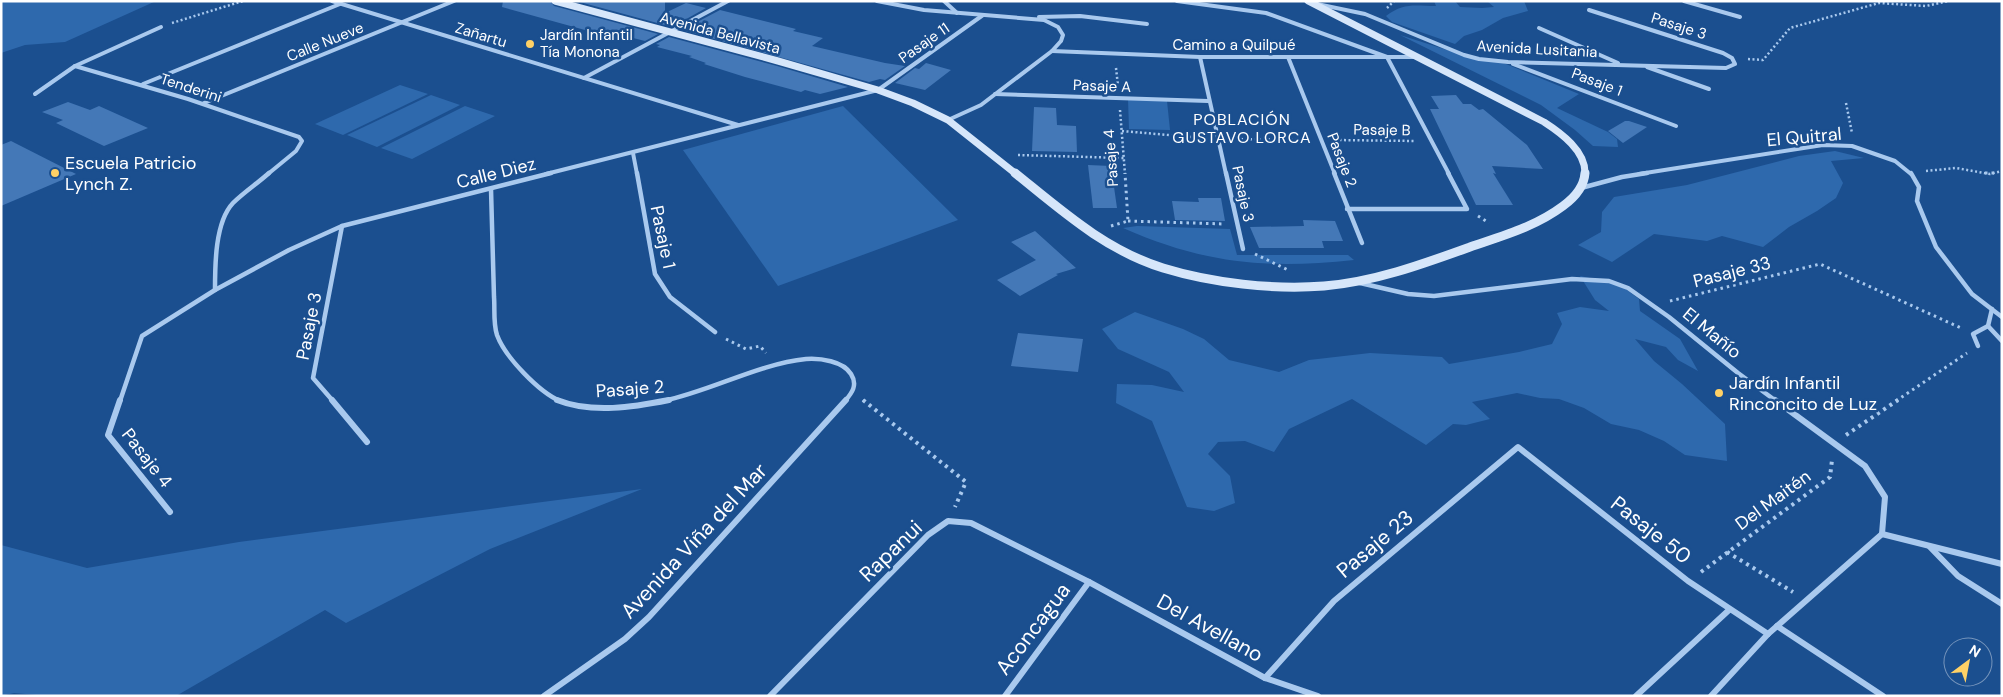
<svg xmlns="http://www.w3.org/2000/svg" width="2003" height="697" viewBox="0 0 2003 697" font-family="'DM Sans',sans-serif">
	<style>
		.green { fill: #2e69ad }
		.building { fill: #4478b7 }
		.lines { fill: none; stroke-linecap: round; stroke-linejoin: round }
		.path-far2 { stroke: #a9c9ee; stroke-width: 2.5; stroke-dasharray: 2 2.5; stroke-linecap: butt }
		.path-far1 { stroke: #a9c9ee; stroke-width: 3; stroke-dasharray: 2.5 4; stroke-linecap: butt }
		.path { stroke: #a9c9ee; stroke-width: 4; stroke-dasharray: 3 4.5; stroke-linecap: butt }
		.street-far2 { stroke: #a9c9ee; stroke-width: 4 }
		.street-far1 { stroke: #a9c9ee; stroke-width: 4.5 }
		.street { stroke: #a9c9ee; stroke-width: 6 }
		.secondary-far1 { stroke: #d6e6fa; stroke-width: 7 }
		.secondary { stroke: #d6e6fa; stroke-width: 9 }
		.poi-dot { fill: #ffd166; stroke: #1b4f8f; stroke-width: 2 }
		.labels { text-anchor: middle; stroke-width: 5; stroke-linejoin: round; paint-order: stroke }
		.far-street-label { font-size: 15px; fill: #fff; stroke: #1b4f8f }
		.far-poi-label { font-size: 15px; fill: #fff; stroke: #1b4f8f; text-anchor: start }
		.far-neighbourhood-label { font-size: 16px; letter-spacing: 1px; fill: #fff; stroke: #1b4f8f }
		.street-label { font-size: 18px; fill: #fff; stroke: #1b4f8f }
		.poi-label { font-size: 18px; fill: #fff; stroke: #1b4f8f; text-anchor: start }
		.near-street-label { font-size: 21px; fill: #fff; stroke: #1b4f8f }
	</style>
	<rect width="100%" height="100%" fill="#1b4f8f"/>
	<!-- green -->
	<g class="green">
		<polygon points="1,1 156,1 65,42 25,45 1,53"/>
		<path d="M1434,1H1455L1460,7L1482,8L1494,7L1487,1H1524L1528,11L1503,18L1482,30L1464,36L1455,44L1392,22L1386,16C1404,2 1415,6 1436,6Z"/>
		<polygon points="1400,35 1466,56 1501,62 1579,94 1557,108 1608,132 1617,139 1618,147 1593,146 1575,130 1541,105"/>
		<polygon points="400,85 428,94 343,135 315,124"/>
		<polygon points="431,95 460,105 377,147 347,135"/>
		<polygon points="1128,99 1167,101 1170,130 1129,129"/>
		<polygon points="465,106 495,116 412,159 381,148"/>
		<polygon points="843,106 958,220 778,286 683,150"/>
		<polygon points="1835,151 1864,158 1831,161 1843,183 1836,198 1817,211 1789,227 1763,247 1722,236 1707,241 1654,234 1612,262 1578,245 1601,232 1602,212 1614,197 1687,185 1799,156"/>
		<path d="M1137,226L1230,229L1237,255H1348L1354,260C1266,269 1205,264 1123,228Z"/>
		<polygon points="1580,276 1619,284 1639,299 1640,311 1680,339 1698,371 1678,360 1666,347 1635,339 1654,361 1682,384 1725,424 1727,461 1685,455 1664,441 1639,430 1611,424 1584,408 1559,399 1540,398 1517,393 1472,402 1490,419 1466,425 1453,424 1426,445 1352,399 1289,429 1274,452 1245,441 1218,442 1208,454 1230,476 1235,503 1214,511 1187,507 1152,421 1116,403 1117,384 1152,385 1184,392 1169,372 1118,349 1102,329 1135,312 1183,329 1204,339 1229,360 1279,372 1309,360 1370,353 1442,357 1449,364 1519,352 1552,344 1562,324 1557,313 1580,307 1609,311 1595,300"/>
		<polygon points="642,489 490,549 346,623 325,610 176,696 47,696 14,693 1,696 1,545 87,568 239,542"/>
	</g>
	<!-- building -->
	<g class="building">
		<polygon points="503,1 550,1 554,6 658,34 645,41 609,32 603,35 502,7"/>
		<polygon points="576,1 665,1 665,13 686,3 706,8 672,27"/>
		<polygon points="720,10 796,29 793,31 823,38 812,46 885,63 905,66 885,80 880,79 869,82 682,30"/>
		<polygon points="669,37 777,66 848,87 820,94 805,90 801,92 745,77 704,64 706,63 689,57 692,56 657,47 660,45 656,44"/>
		<polygon points="926,63 951,70 925,90 895,83 915,68 919,69"/>
		<polygon points="1456,95 1463,104 1471,104 1479,110 1483,109 1527,145 1543,169 1492,166 1496,174 1493,173 1513,205 1476,205 1430,109 1439,109 1431,96"/>
		<polygon points="68,102 90,110 99,106 148,128 104,146 56,123 63,120 42,112"/>
		<polygon points="1034,107 1056,108 1057,125 1076,126 1077,152 1032,151"/>
		<polygon points="1625,121 1629,121 1647,127 1623,143 1608,131"/>
		<polygon points="11,141 76,174 1,206 1,145"/>
		<polygon points="1088,165 1111,166 1117,208 1093,208"/>
		<polygon points="1198,198 1221,198 1225,221 1175,220 1172,201 1199,202"/>
		<polygon points="1303,220 1335,221 1343,241 1322,241 1324,248 1259,248 1250,227 1304,226"/>
		<polygon points="1035,231 1076,268 1056,274 1058,275 1020,296 997,280 1036,260 1011,242"/>
		<polygon points="1018,333 1083,339 1078,372 1011,366"/>
	</g>
	<g class="lines">
		<!-- path-far2 -->
		<g class="path-far2">
			<polyline points="1387,8 1394,1"/>
			<polyline points="172,23 243,1"/>
			<polyline points="1748,59 1763,60 1790,28 1879,3 1926,6 1948,1"/>
			<polyline points="1116,68 1118,86"/>
			<polyline points="1846,103 1852,133"/>
			<polyline points="1120,110 1125,174"/>
			<polyline points="1122,131 1203,138"/>
			<polyline points="1232,139 1308,140"/>
			<polyline points="1335,140 1416,141"/>
			<polyline points="1018,155 1125,158"/>
			<polyline points="1926,171 1956,168 1990,174 2002,171"/>
		</g>
		<!-- path-far1 -->
		<g class="path-far1">
			<polyline points="1985,173 1994,173"/>
			<polyline points="1478,216 1489,223"/>
			<polyline points="1128,221 1225,224"/>
			<polyline points="1111,226 1128,221 1125,173"/>
			<polyline points="1255,254 1288,270"/>
			<polyline points="1670,301 1820,264 1961,328"/>
			<polyline points="726,339 746,349 760,346 766,353"/>
			<polyline points="863,400 864,401"/>
			<polyline points="1896,401 1967,353"/>
		</g>
		<!-- path -->
		<g class="path">
			<polyline points="863,400 966,482 955,507"/>
			<polyline points="1846,435 1898,400"/>
			<polyline points="1727,552 1793,592"/>
			<polyline points="1701,572 1830,477 1832,460"/>
		</g>
		<!-- street-far2 -->
		<g class="street-far2">
			<polyline points="332,1 738,125"/>
			<polyline points="877,1 924,10 1044,20 1058,27 1063,35 1061,41 1052,51 1200,57 1414,57"/>
			<polyline points="944,1 957,13"/>
			<polyline points="1177,1 1266,13 1387,57 1449,174"/>
			<polyline points="1684,1 1740,17"/>
			<polyline points="1317,4 1365,14 1464,55 1479,59 1508,62 1726,68 1735,64 1732,58 1723,53 1589,10"/>
			<polyline points="1039,17 1080,16 1147,24"/>
			<polyline points="1539,28 1618,63"/>
			<polyline points="1200,57 1226,174"/>
			<polyline points="1288,57 1335,174"/>
			<polyline points="1513,64 1676,126"/>
			<polyline points="75,66 188,99 299,137 302,141 296,151 268,174"/>
			<polyline points="1647,67 1709,89"/>
			<polyline points="584,78 728,1"/>
			<polyline points="143,84 340,4"/>
			<polyline points="35,94 75,66 161,27"/>
			<polyline points="995,94 1208,101"/>
			<polyline points="204,103 454,1"/>
			<polyline points="948,120 981,105 1052,51"/>
			<polyline points="633,153 637,174"/>
			<polyline points="546,174 878,90 983,15"/>
			<polyline points="1639,174 1823,145 1852,146 1895,161 1911,174"/>
		</g>
		<!-- street-far1 -->
		<g class="street-far1">
			<polyline points="637,173 655,274 670,297 715,332"/>
			<polyline points="1226,173 1243,249"/>
			<polyline points="1334,173 1362,243"/>
			<polyline points="1911,173 1919,187 1917,201 1936,247 1972,294 2002,317"/>
			<polyline points="1581,188 1622,177 1647,173"/>
			<path d="M491,189C492,225 493,261 494,297C495,309 493,323 497,335C505,357 539,392 560,401"/>
			<polyline points="1347,209 1467,209 1448,173"/>
			<polyline points="1360,283 1408,294 1434,296 1572,279 1609,281 1628,288 1669,317 1738,373 1776,401"/>
			<path d="M215,290C215,265 215,222 233,203C244,192 258,183 269,173"/>
			<polyline points="1988,326 2002,341"/>
			<polyline points="1978,346 1973,334 1988,326 1992,309"/>
			<polyline points="120,401 142,336 215,290 289,250 342,226 551,173"/>
			<polyline points="333,401 313,378 342,226"/>
			<path d="M663,401C711,391 758,364 806,359C820,358 843,361 851,374C858,385 852,393 845,401"/>
		</g>
		<!-- street -->
		<g class="street">
			<polyline points="120,400 108,435 170,512"/>
			<polyline points="332,400 367,442"/>
			<path d="M557,400C592,414 634,407 669,400"/>
			<polyline points="1775,400 1865,466 1885,497 1882,534"/>
			<polyline points="1882,534 2002,564"/>
			<polyline points="1930,547 1958,576 2002,604"/>
			<polyline points="1777,626 1883,696"/>
			<polyline points="1265,678 1334,601 1518,447 1688,581 1768,634"/>
			<polyline points="544,696 625,639 649,617 846,400"/>
			<polyline points="770,696 928,535 948,521 971,523 1089,582 1265,678 1318,696"/>
			<polyline points="1005,696 1089,582"/>
			<polyline points="1636,696 1729,610"/>
			<polyline points="1711,696 1768,634 1882,534"/>
		</g>
		<!-- secondary-far1 -->
		<g class="secondary-far1">
			<polyline points="555,1 778,61 878,90 913,103 948,120 1016,174"/>
			<path d="M1308,1L1544,122C1561,133 1586,151 1585,174"/>
		</g>
		<!-- secondary -->
		<path class="secondary" d="M1015,173C1061,210 1105,250 1163,268C1212,283 1273,290 1324,286C1374,282 1423,264 1470,247C1502,236 1535,227 1563,206C1574,198 1584,187 1585,173"/>
	</g>
	<!-- markers -->
	<g class="poi-dot">
		<circle cx="530" cy="44" r="5"/>
		<circle cx="55" cy="173" r="5"/>
		<circle cx="1719" cy="393" r="5"/>
	</g>
	<g class="labels">
		<!-- far-street labels -->
		<g class="far-street-label">
			<text transform="translate(1679 26) rotate(18)" y="5">Pasaje 3</text>
			<text transform="translate(720 33) rotate(15)" y="5">Avenida Bellavista</text>
			<text transform="translate(481 35) rotate(17)" y="5">Zañartu</text>
			<text transform="translate(325 42) rotate(-22)" y="5">Calle Nueve</text>
			<text transform="translate(924 43) rotate(-35)" y="5">Pasaje 11</text>
			<text x="1234" y="50">Camino a Quilpué</text>
			<text transform="translate(1537 49) rotate(3)" y="5">Avenida Lusitania</text>
			<text transform="translate(1597 82) rotate(21)" y="5">Pasaje 1</text>
			<text transform="translate(1102 86) rotate(2)" y="5">Pasaje A</text>
			<text transform="translate(191 88) rotate(18)" y="5">Tenderini</text>
			<text transform="translate(1382 130) rotate(1)" y="5">Pasaje B</text>
			<text transform="translate(1111 158) rotate(-94)" y="5">Pasaje 4</text>
			<text transform="translate(1342 160) rotate(69)" y="5">Pasaje 2</text>
			<text transform="translate(1243 194) rotate(78)" y="5">Pasaje 3</text>
		</g>
		<!-- far-poi labels -->
		<g class="far-poi-label">
			<text x="540" y="40">Jardín Infantil<tspan x="540" dy="17">Tía Monona</tspan></text>
		</g>
		<!-- far-neighbourhood labels -->
		<g class="far-neighbourhood-label">
			<text x="1242" y="125">POBLACIÓN<tspan x="1242" dy="18">GUSTAVO LORCA</tspan></text>
		</g>
		<!-- street labels -->
		<g class="street-label">
			<text transform="translate(1804 137) rotate(-5)" y="6">El Quitral</text>
			<text transform="translate(496 173) rotate(-14)" y="6">Calle Diez</text>
			<text transform="translate(663 237) rotate(78)" y="6">Pasaje 1</text>
			<text transform="translate(1732 272) rotate(-14)" y="6">Pasaje 33</text>
			<text transform="translate(309 326) rotate(-79)" y="6">Pasaje 3</text>
			<text transform="translate(1712 333) rotate(39)" y="6">El Mañío</text>
			<text transform="translate(630 389) rotate(-4)" y="6">Pasaje 2</text>
			<text transform="translate(147 458) rotate(52)" y="6">Pasaje 4</text>
			<text transform="translate(1773 500) rotate(-36)" y="6">Del Maitén</text>
		</g>
		<!-- poi labels -->
		<g class="poi-label">
			<text x="65" y="169">Escuela Patricio<tspan x="65" dy="21">Lynch Z.</tspan></text>
			<text x="1729" y="389">Jardín Infantil<tspan x="1729" dy="21">Rinconcito de Luz</tspan></text>
		</g>
		<!-- near-street labels -->
		<g class="near-street-label">
			<text transform="translate(1651 530) rotate(38)" y="7">Pasaje 50</text>
			<text transform="translate(694 541) rotate(-47)" y="7">Avenida Viña del Mar</text>
			<text transform="translate(1375 544) rotate(-40)" y="7">Pasaje 23</text>
			<text transform="translate(891 551) rotate(-44)" y="7">Rapanui</text>
			<text transform="translate(1210 628) rotate(29)" y="7">Del Avellano</text>
			<text transform="translate(1033 629) rotate(-53)" y="7">Aconcagua</text>
		</g>
	</g>
	<!-- border -->
	<rect width="2003" height="697" fill="none" stroke="#ffffff" stroke-width="5"/>
	<!-- north arrow -->
	<g transform="translate(1968 662) rotate(32)"><circle r="24" fill="#1b4f8f" stroke="#7695bc"/>
	<path d="M0-4L9 19L0 12L-9 19Z" fill="#ffd166"/>
	<text y="-8" font-size="14" font-weight="bold" text-anchor="middle" fill="#ffffff">N</text>
	</g>
</svg>
